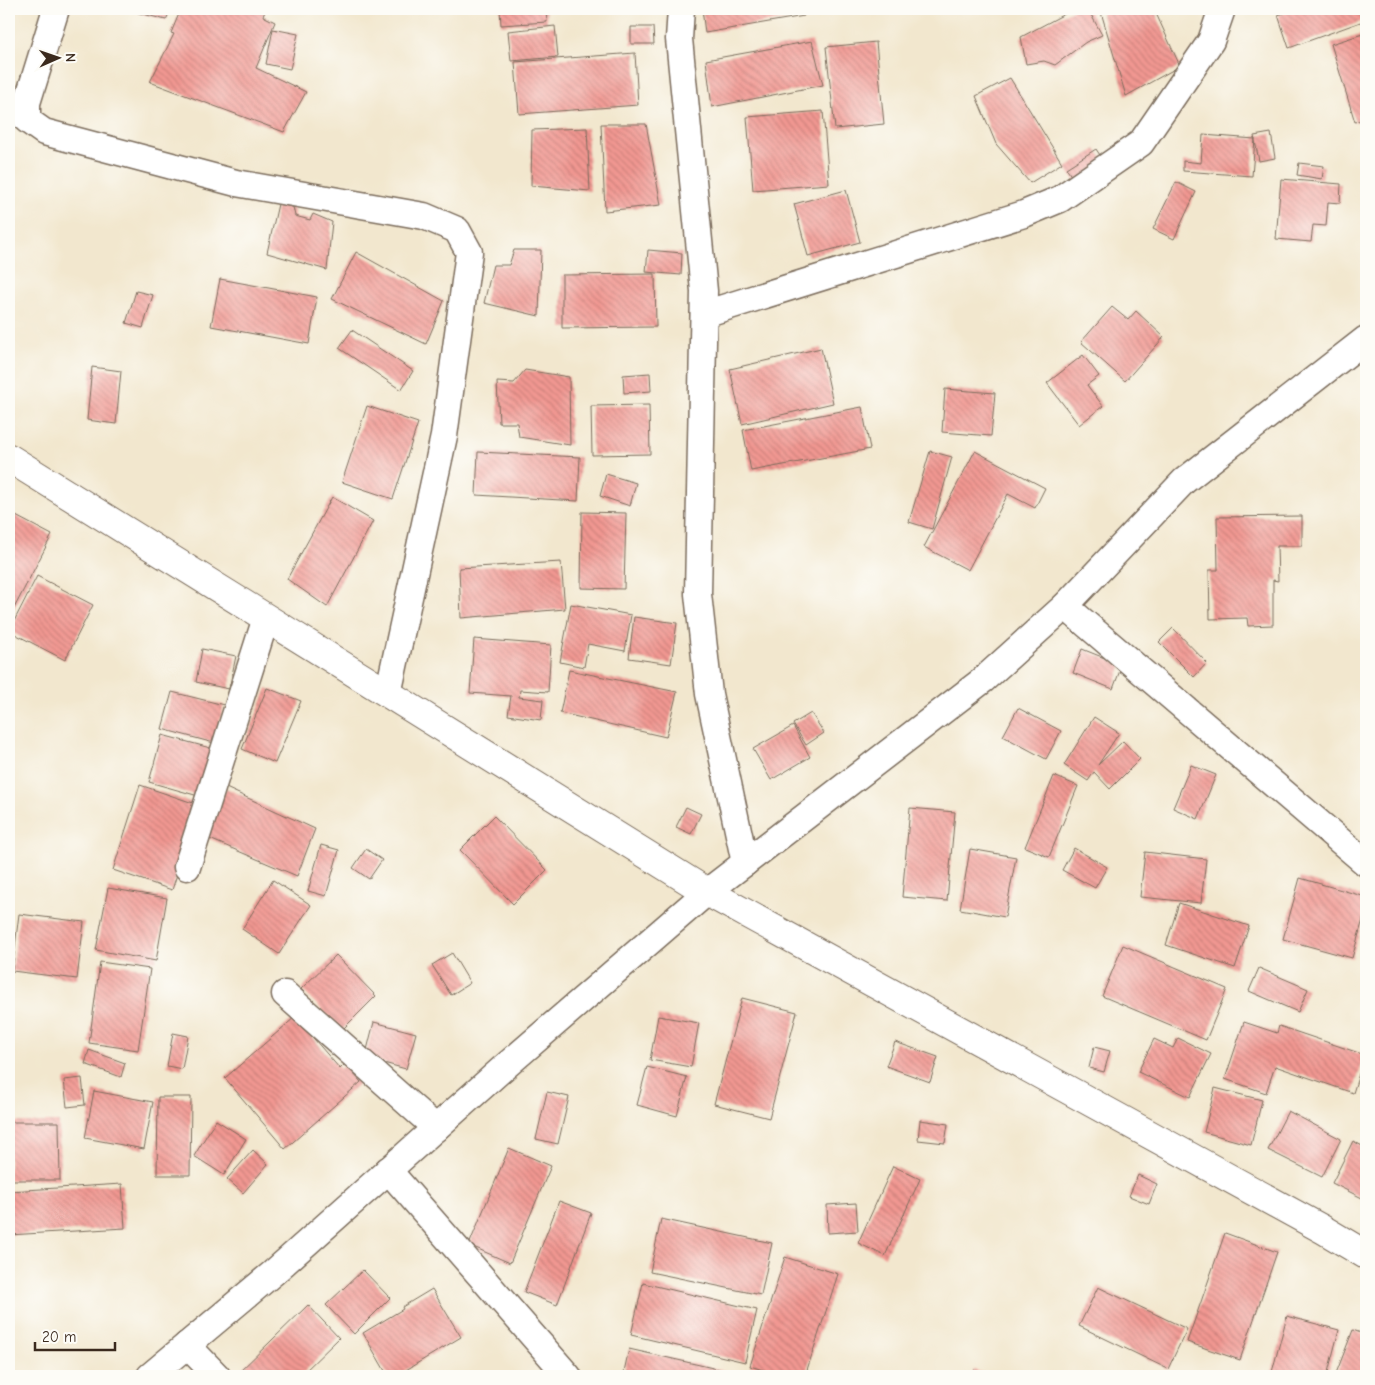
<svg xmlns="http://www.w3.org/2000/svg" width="1375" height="1385" viewBox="0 0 1375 1385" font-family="'Comic Neue',sans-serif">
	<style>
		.building { fill: url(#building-back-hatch) }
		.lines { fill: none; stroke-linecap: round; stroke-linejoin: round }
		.minor-casing { stroke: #7b6c5c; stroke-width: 29 }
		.tertiary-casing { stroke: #7b6c5c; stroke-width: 30 }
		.minor { stroke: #fff; stroke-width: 26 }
		.tertiary { stroke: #fff; stroke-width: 28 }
	</style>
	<defs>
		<pattern id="building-back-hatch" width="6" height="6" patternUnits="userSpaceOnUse" patternTransform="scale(1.25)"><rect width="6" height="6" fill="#f29892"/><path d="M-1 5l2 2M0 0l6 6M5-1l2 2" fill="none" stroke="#c57c77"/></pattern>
	</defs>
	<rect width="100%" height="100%" fill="#fdfcf7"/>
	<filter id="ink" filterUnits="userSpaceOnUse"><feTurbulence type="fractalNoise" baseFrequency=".02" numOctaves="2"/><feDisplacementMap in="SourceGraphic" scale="10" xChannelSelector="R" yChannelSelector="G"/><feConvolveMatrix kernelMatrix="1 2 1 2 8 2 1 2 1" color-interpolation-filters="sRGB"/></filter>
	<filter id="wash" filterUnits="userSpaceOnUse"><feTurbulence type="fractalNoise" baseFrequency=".0096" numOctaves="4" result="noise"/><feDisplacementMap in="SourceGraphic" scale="20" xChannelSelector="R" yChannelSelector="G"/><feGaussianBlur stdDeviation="1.12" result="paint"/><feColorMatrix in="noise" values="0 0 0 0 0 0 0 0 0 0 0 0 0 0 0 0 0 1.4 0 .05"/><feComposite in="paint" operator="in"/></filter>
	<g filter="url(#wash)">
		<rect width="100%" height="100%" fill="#f2e7ce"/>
		<g id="blocks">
			<!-- building -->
			<g class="building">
				<polygon points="124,9 171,9 166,20"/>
				<polygon points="181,9 266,9 263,16 275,22 256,68 306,92 284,132 150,82 174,34 171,33"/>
				<polygon points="500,9 546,9 547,22 501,25"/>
				<polygon points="702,9 802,9 804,16 705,33"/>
				<polygon points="1074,9 1088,9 1102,35 1086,42 1055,65 1044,61 1026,64 1021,37"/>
				<polygon points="1100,9 1154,9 1180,66 1126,96"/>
				<polygon points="1296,9 1366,9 1366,20 1289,48 1278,15"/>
				<polygon points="555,26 558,57 511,61 508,31"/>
				<polygon points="631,27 653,27 654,44 631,44"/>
				<polygon points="273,29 298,34 290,69 266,64"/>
				<polygon points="1366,33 1366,118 1355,122 1331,44"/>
				<polygon points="812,41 823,85 712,107 706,60"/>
				<polygon points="876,42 884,124 835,129 826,47"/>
				<polygon points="635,53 638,105 519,114 515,62"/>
				<polygon points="1010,78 1062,163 1030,183 996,144 976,96"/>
				<polygon points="823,111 829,184 753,190 747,117"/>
				<polygon points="601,124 646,124 661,205 605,211"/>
				<polygon points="587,128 590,191 531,186 532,130"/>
				<polygon points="1271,133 1275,158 1259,161 1254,136"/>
				<polygon points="1203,135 1255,139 1252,176 1183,171 1183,161 1201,163"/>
				<polygon points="1096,149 1109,169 1079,188 1066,168"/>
				<polygon points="1299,163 1324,166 1322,179 1297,175"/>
				<polygon points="1281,179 1341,184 1340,203 1328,202 1326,226 1313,225 1311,242 1276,239"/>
				<polygon points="1176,182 1196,192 1174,239 1153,229"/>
				<polygon points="846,190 860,242 808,256 794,204"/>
				<polygon points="278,204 293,207 295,216 310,220 313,214 332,222 327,270 267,253"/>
				<polygon points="514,250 541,250 539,316 484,303 493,265 509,265"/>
				<polygon points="648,250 682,253 681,275 646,272"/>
				<polygon points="356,252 444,301 426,344 332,299"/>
				<polygon points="655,274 656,327 562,328 562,275"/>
				<polygon points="220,279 317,297 309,344 211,326"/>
				<polygon points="136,291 153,295 143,328 126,323"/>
				<polygon points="1112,307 1128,320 1136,311 1164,337 1125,381 1081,342"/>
				<polygon points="352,330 413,371 401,390 339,348"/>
				<polygon points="821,348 833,403 742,424 730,369"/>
				<polygon points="1083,355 1099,376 1087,385 1103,406 1079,425 1047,383"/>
				<polygon points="92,367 121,371 116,424 87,420"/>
				<polygon points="525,370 569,377 570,445 519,437 517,423 499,423 497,382 514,383"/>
				<polygon points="650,373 651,391 624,393 623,375"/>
				<polygon points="945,389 995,393 991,436 942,432"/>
				<polygon points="649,405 650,454 592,455 591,406"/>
				<polygon points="367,406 418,423 393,499 342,482"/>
				<polygon points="862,407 870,449 751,471 743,430"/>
				<polygon points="930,451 952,457 932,529 909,522"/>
				<polygon points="975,451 1045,488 1035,508 1008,494 968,570 924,547"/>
				<polygon points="478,452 580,457 578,501 476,495"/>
				<polygon points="606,474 636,483 630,506 600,496"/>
				<polygon points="332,497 373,521 327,607 287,579"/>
				<polygon points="582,512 626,513 624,589 581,588"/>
				<polygon points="14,515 52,535 9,618 9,524"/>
				<polygon points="1302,516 1302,546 1277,546 1278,581 1273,580 1273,625 1248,626 1247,618 1210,619 1209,570 1218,570 1217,517"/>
				<polygon points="561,562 565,609 461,618 459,568"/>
				<polygon points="37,576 93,605 65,660 9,631"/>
				<polygon points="571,604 631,615 625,651 588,644 584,667 560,662"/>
				<polygon points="634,617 677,623 671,664 629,658"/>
				<polygon points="1173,628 1207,663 1194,677 1159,642"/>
				<polygon points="474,639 551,645 548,692 520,690 519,697 543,700 541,720 508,715 511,696 470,693"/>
				<polygon points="202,649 236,656 229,689 196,682"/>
				<polygon points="1082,649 1122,665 1113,689 1073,673"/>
				<polygon points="569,670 677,692 666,737 560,713"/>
				<polygon points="267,688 301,701 275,763 242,749"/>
				<polygon points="172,692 224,705 214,743 162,729"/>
				<polygon points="1018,708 1061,731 1046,759 1003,736"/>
				<polygon points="811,713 824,733 806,745 793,724"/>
				<polygon points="1094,717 1119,733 1098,765 1123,741 1140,759 1110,789 1094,772 1088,781 1064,765"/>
				<polygon points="793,726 810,757 771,780 753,749"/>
				<polygon points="162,735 214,749 202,797 149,782"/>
				<polygon points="1191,765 1216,775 1198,819 1173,808"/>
				<polygon points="1054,776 1078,786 1049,857 1025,847"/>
				<polygon points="140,785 199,805 172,890 113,870"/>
				<polygon points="226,788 315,829 297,876 205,837"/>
				<polygon points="686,807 701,814 691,834 676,827"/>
				<polygon points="910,808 955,812 947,901 902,897"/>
				<polygon points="494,816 547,870 513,904 460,850"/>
				<polygon points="321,845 339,850 326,896 308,891"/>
				<polygon points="1074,848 1107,867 1095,888 1062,870"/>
				<polygon points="366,849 382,860 369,879 353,868"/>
				<polygon points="970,849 1016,857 1005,917 960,909"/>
				<polygon points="1145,852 1206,859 1201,903 1140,897"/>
				<polygon points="1300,878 1366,897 1366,909 1352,958 1283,939"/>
				<polygon points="273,880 311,905 279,954 242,929"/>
				<polygon points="108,888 167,898 156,961 96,950"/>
				<polygon points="1179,903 1249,926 1235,968 1166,945"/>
				<polygon points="19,914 84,922 77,979 12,971"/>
				<polygon points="1123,945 1227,989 1206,1040 1102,996"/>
				<polygon points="452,953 470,983 451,995 432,965"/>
				<polygon points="336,955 376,996 342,1030 301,989"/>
				<polygon points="100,962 150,969 138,1050 89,1043"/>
				<polygon points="1259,968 1308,989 1298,1012 1249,991"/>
				<polygon points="742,998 797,1012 769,1118 714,1104"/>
				<polygon points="658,1016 699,1023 691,1067 650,1060"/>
				<polygon points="295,1017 340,1069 345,1064 361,1082 285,1149 225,1078"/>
				<polygon points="374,1022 416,1033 406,1069 365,1058"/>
				<polygon points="1244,1022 1277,1033 1279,1026 1365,1055 1353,1093 1275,1066 1266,1093 1225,1079"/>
				<polygon points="173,1033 188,1036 182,1069 167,1066"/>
				<polygon points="1178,1038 1211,1054 1190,1097 1138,1072 1154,1039 1173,1048"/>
				<polygon points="895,1042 938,1057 930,1082 886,1066"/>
				<polygon points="1094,1047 1110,1051 1104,1072 1089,1068"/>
				<polygon points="89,1050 125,1063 121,1077 85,1064"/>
				<polygon points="647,1067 687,1077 677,1116 637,1105"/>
				<polygon points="82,1078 85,1105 67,1107 64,1080"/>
				<polygon points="1215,1088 1262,1100 1251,1145 1204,1132"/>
				<polygon points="94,1091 153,1102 144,1149 85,1138"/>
				<polygon points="547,1092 569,1097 558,1144 536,1139"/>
				<polygon points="158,1097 191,1097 190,1175 157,1175"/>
				<polygon points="1288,1111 1341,1139 1322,1177 1268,1150"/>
				<polygon points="216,1120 246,1139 224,1175 194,1156"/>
				<polygon points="920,1120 948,1124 945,1143 918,1140"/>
				<polygon points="9,1122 59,1122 60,1180 9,1180"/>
				<polygon points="1353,1141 1366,1148 1366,1200 1332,1183"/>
				<polygon points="509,1148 551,1166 510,1263 469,1245"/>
				<polygon points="253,1150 268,1164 243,1193 227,1179"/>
				<polygon points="893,1166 920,1179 885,1256 858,1243"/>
				<polygon points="1138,1175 1157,1184 1149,1204 1129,1196"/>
				<polygon points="122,1184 125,1228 9,1235 9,1191"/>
				<polygon points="559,1201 591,1213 557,1305 524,1292"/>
				<polygon points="856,1203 858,1231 828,1233 827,1205"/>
				<polygon points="661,1219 772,1243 761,1295 650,1272"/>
				<polygon points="1225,1233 1277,1252 1240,1360 1187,1342"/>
				<polygon points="785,1257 838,1274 805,1376 783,1376 750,1366"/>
				<polygon points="363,1270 390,1298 354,1334 326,1305"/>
				<polygon points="643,1283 757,1310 745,1362 631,1335"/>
				<polygon points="1098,1287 1187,1329 1168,1369 1079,1326"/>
				<polygon points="432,1289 461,1337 396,1376 388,1376 363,1333 403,1309 402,1307"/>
				<polygon points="308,1305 339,1338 300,1376 235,1376"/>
				<polygon points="1287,1316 1339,1330 1327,1376 1290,1376 1272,1372"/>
				<polygon points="1353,1330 1366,1335 1366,1376 1335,1376"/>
				<polygon points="629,1349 744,1375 744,1376 623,1376"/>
				<polygon points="974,1370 993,1376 972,1376"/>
			</g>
		</g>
	</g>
	<g filter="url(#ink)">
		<use href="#blocks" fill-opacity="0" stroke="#7b6c5c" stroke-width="1"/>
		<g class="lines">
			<defs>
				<g id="minor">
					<polyline points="56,9 27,103 27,120 44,132 236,183 424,216 457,230 469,252 444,436 388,694"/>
					<polyline points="681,9 679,39 704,291 698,594 709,694 745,863"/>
					<polyline points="704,314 1024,214 1060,199 1141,143 1211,41 1222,9"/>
					<polyline points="1065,606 1366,863"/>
					<polyline points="187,867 266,618"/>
					<polyline points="285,994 436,1128"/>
					<polyline points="388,1170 568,1376"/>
					<polyline points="187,1345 217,1376"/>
					<polyline points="150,1376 273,1273 501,1070 707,892 983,680 1065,606 1184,481 1366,339"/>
				</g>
				<polyline id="tertiary" points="9,458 707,892 1324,1230 1366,1255"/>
			</defs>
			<!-- minor casing -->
			<use href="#minor" class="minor-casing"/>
			<!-- tertiary casing -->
			<use href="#tertiary" class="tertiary-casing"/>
			<!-- minor -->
			<use href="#minor" class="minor"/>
			<!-- tertiary -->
			<use href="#tertiary" class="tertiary"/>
		</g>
	</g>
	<!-- margin -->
	<rect width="1375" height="1385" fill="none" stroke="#fdfcf7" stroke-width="30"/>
	<!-- north arrow -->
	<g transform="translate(58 58) rotate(88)" stroke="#fdfcf7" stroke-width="4" paint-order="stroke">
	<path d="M0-4L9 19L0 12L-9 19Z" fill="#3b2a1e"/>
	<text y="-8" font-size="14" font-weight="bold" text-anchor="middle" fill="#3b2a1e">N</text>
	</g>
	<!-- scale -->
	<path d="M35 1342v8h80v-8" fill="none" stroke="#3b2a1e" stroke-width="2.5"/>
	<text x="42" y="1342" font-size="15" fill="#3b2a1e" stroke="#fdfcf7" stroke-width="4" paint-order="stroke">20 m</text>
</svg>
